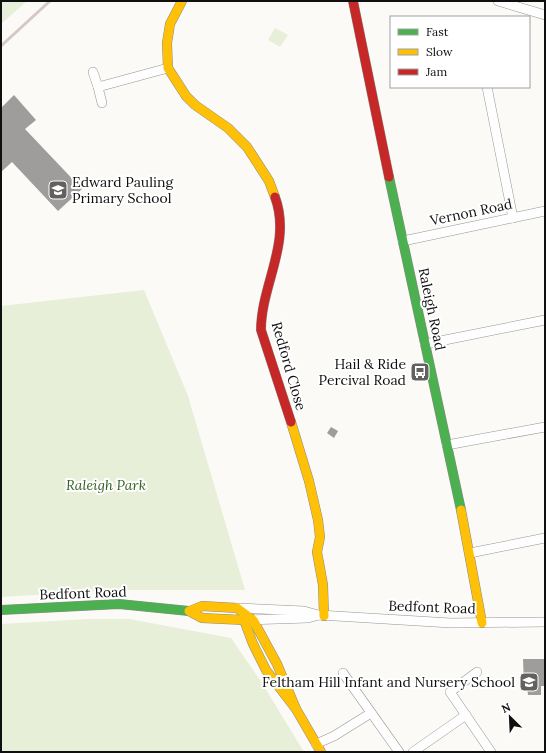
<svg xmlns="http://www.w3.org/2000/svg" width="546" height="753" viewBox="0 0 546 753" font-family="Lora,serif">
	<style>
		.green { fill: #e7efd8 }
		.building { fill: #9f9d9b }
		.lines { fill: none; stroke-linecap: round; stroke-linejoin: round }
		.street-casing { stroke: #959593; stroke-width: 10 }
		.fast-casing { stroke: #8c8b8a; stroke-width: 10 }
		.slow-casing { stroke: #8c8b8a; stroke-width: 10 }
		.jam-casing { stroke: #8c8b8a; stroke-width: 10 }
		.street { stroke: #fefefe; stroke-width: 9 }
		.fast { stroke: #4caf50; stroke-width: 9 }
		.slow { stroke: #ffc107; stroke-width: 9 }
		.jam { stroke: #c62828; stroke-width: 9 }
		.rail { stroke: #d6c8c9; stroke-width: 3 }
		.labels { text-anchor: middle; stroke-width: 4; stroke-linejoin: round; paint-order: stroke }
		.poi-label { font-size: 14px; fill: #0f0f0f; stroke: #fff; text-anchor: end }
		.street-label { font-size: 14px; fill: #0f0f0f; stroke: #fff }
		.park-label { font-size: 14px; font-style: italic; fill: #366225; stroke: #fff }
	</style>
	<rect width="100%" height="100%" fill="#fbfaf6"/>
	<!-- green -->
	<g class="green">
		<polygon points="1,1 27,1 1,24"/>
		<polygon points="275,28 288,35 280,47 268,40"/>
		<polygon points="144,290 188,396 245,590 116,590 1,597 1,306"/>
		<polygon points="88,619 129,619 231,638 262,683 304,752 1,752 1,624"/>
	</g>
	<!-- building -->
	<g class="building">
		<polygon points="14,95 36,120 25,129 82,189 58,211 12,162 1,172 1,108"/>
		<polygon points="331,427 338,431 334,438 327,433"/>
		<polygon points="523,659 545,659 545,686 541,686 541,695 528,695 527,686 524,686"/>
	</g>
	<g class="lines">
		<defs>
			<g id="street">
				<polyline points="498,1 545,15"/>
				<polyline points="93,72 98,87"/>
				<polyline points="487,87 513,218"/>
				<polyline points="102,103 98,87 168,68"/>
				<polyline points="403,241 545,211"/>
				<polyline points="425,344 545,320"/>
				<polyline points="447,445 545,427"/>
				<polyline points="470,553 545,538"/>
				<polyline points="237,608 304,611 318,615"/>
				<polyline points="249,620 308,618 319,615 451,623 545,622"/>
				<polyline points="477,672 450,692 491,752"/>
				<polyline points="343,673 399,752"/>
				<polyline points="316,744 334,736 371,713"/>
				<polyline points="413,752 466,715"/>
			</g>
			<g id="fast">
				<polyline points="389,177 461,510"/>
				<polyline points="1,610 119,604 189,611"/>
			</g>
			<g id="slow">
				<polyline points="182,1 170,24 167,43 168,68 186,96 195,105 228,128 247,147 269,181 275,197"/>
				<polyline points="291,422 309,481 318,520 320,537 317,552 323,585 324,616"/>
				<polyline points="461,510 482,623"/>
				<polyline points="189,611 202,618 244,620 253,644 266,670 296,709"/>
				<polyline points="190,611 202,606 237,608 253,620 277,664 296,709 321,752"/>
			</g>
			<g id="jam">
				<polyline points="353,1 389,177"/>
				<path d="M275,197C292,243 261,285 261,330L291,422"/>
			</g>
		</defs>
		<!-- street casing -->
		<use href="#street" class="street-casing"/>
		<!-- fast casing -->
		<use href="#fast" class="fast-casing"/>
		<!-- slow casing -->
		<use href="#slow" class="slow-casing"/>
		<!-- jam casing -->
		<use href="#jam" class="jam-casing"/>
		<!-- street -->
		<use href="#street" class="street"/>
		<!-- fast -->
		<use href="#fast" class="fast"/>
		<!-- slow -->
		<use href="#slow" class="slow"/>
		<!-- jam -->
		<use href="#jam" class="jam"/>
		<!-- rail -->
		<polyline class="rail" points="1,46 50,1"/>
	</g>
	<!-- icons -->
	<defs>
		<symbol id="school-square" viewBox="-11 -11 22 22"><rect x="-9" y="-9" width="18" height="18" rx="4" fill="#626160" stroke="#fff"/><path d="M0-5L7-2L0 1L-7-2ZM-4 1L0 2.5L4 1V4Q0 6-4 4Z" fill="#fff"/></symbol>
		<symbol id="bus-square" viewBox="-11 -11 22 22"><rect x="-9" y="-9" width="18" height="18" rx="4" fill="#626160" stroke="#fff"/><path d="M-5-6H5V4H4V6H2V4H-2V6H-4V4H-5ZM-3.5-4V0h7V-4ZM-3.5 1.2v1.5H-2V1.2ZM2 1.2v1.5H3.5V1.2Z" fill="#fff"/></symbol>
	</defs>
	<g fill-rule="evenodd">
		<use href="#school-square" x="47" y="179" width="22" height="22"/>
		<use href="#bus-square" x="409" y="361" width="22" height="22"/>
		<use href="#school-square" x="518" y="671" width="22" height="22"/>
	</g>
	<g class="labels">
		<!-- poi labels -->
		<g class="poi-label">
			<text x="72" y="187" text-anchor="start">Edward Pauling<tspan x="72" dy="16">Primary School</tspan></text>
			<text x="406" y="369">Hail &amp; Ride<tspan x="406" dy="16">Percival Road</tspan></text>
			<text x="515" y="687">Feltham Hill Infant and Nursery School</text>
		</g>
		<!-- street labels -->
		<g class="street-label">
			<text transform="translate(471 212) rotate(-12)" y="5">Vernon Road</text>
			<text transform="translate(432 309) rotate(78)" y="5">Raleigh Road</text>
			<text transform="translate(289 366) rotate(74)" y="5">Redford Close</text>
			<text transform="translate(83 593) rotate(-2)" y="5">Bedfont Road</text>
			<text transform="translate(432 607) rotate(2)" y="5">Bedfont Road</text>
		</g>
		<!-- park labels -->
		<g class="park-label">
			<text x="106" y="490">Raleigh Park</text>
		</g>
	</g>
	<!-- border -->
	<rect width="546" height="753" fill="none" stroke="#0f0f0f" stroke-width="4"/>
	<!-- legend -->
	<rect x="390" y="16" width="140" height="72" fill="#ffffff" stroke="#9f9f9f"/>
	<rect x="398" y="29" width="20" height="6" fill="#4caf50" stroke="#9f9f9f"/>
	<text x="426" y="36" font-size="12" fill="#0f0f0f">Fast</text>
	<rect x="398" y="49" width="20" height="6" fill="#ffc107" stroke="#9f9f9f"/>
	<text x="426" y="56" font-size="12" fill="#0f0f0f">Slow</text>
	<rect x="398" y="69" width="20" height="6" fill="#c62828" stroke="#9f9f9f"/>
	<text x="426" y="76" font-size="12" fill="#0f0f0f">Jam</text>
	<!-- north arrow -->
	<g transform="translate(510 717) rotate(336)" stroke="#ffffff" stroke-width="3" paint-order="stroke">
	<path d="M0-3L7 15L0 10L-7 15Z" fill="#0f0f0f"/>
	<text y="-6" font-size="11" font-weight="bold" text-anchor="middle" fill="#0f0f0f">N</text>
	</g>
</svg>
